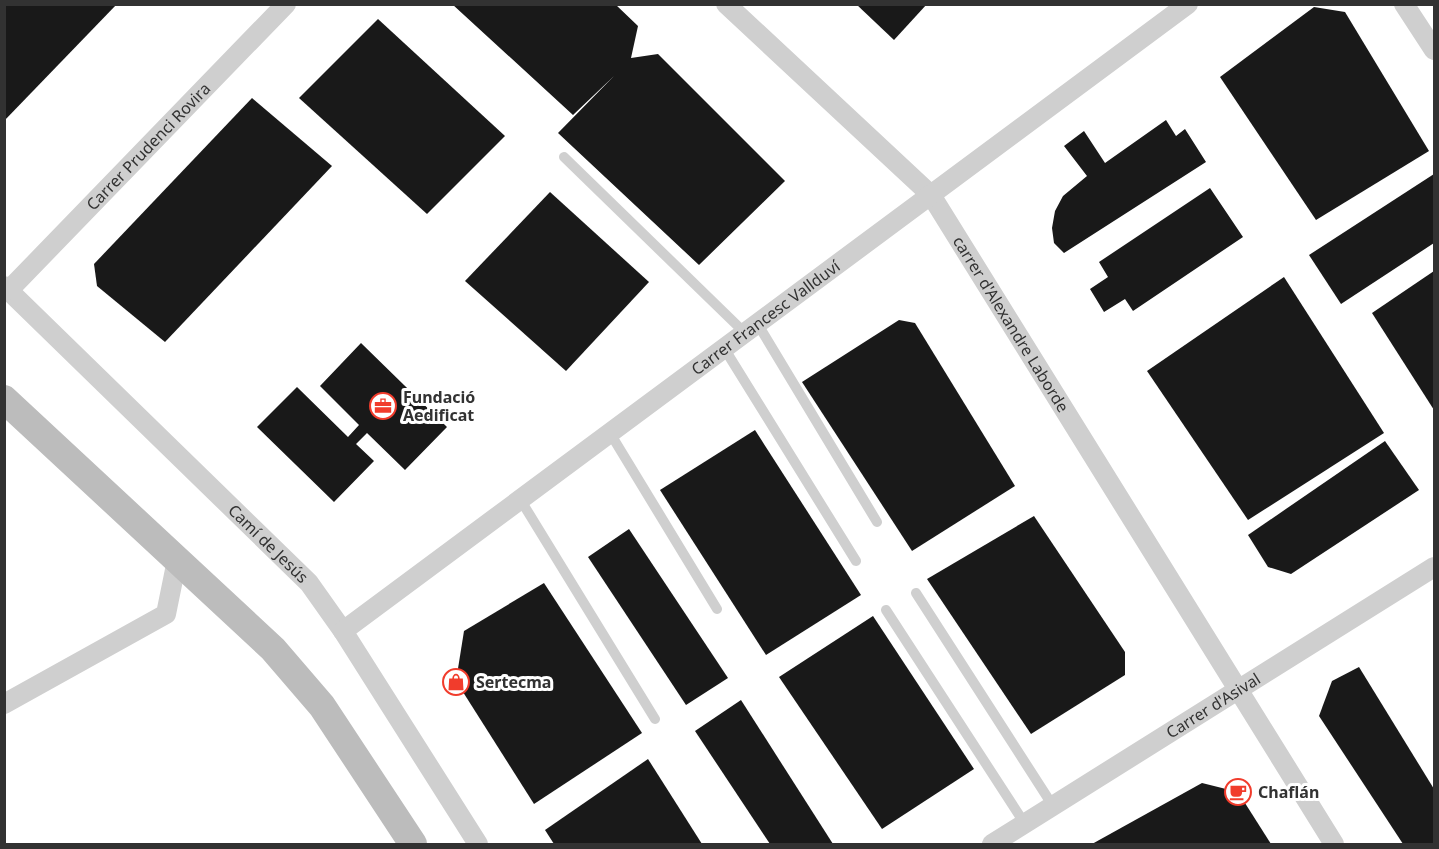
<svg xmlns="http://www.w3.org/2000/svg" width="1439" height="849" viewBox="0 0 1439 849" font-family="'Noto Sans',sans-serif">
	<style>
		.building { fill: #191919 }
		.lines { fill: none; stroke-linecap: round; stroke-linejoin: round }
		.lane { stroke: #cfcfcf; stroke-width: 10 }
		.street { stroke: #cfcfcf; stroke-width: 20 }
		.secondary { stroke: #bcbcbc; stroke-width: 28 }
		.labels { text-anchor: middle; stroke-width: 6; stroke-linejoin: round; paint-order: stroke }
		.street-label { font-size: 16px; fill: #323232; stroke: #fff }
		.poi-label { font-size: 16px; font-weight: bold; fill: #323232; stroke: #fff; text-anchor: start }
	</style>
	<rect width="100%" height="100%" fill="#fff"/>
	<!-- building -->
	<g class="building">
		<polygon points="4,4 117,4 4,121"/>
		<polygon points="452,4 615,4 638,26 631,58 658,54 785,181 699,265 558,133 614,76 573,115"/>
		<polygon points="856,4 927,4 894,40"/>
		<polygon points="1314,7 1345,12 1429,151 1316,220 1220,77"/>
		<polygon points="378,19 505,136 427,214 299,98"/>
		<polygon points="252,98 332,166 165,342 97,286 94,264"/>
		<polygon points="1166,120 1176,136 1185,129 1206,162 1064,253 1054,243 1052,228 1055,211 1063,196 1087,176 1064,146 1084,131 1105,163"/>
		<polygon points="1434,174 1434,243 1341,304 1309,255"/>
		<polygon points="1210,188 1243,237 1133,311 1125,299 1104,312 1090,289 1108,277 1099,262"/>
		<polygon points="550,192 649,282 566,371 465,281"/>
		<polygon points="1434,271 1434,410 1372,313"/>
		<polygon points="1284,277 1384,433 1248,520 1147,371"/>
		<polygon points="899,320 915,323 1015,486 912,551 802,382"/>
		<polygon points="361,343 447,427 405,470 367,433 356,444 374,461 334,502 257,427 297,387 348,437 359,425 320,386"/>
		<polygon points="755,430 861,595 766,655 660,490"/>
		<polygon points="1385,441 1419,490 1291,574 1268,567 1248,535"/>
		<polygon points="1034,516 1125,652 1125,675 1031,734 927,579"/>
		<polygon points="629,529 728,678 686,705 588,557"/>
		<polygon points="544,583 642,733 534,804 456,681 464,631"/>
		<polygon points="873,616 974,769 882,829 779,677"/>
		<polygon points="1359,667 1434,789 1434,844 1403,844 1319,716 1332,681"/>
		<polygon points="741,700 833,844 770,844 695,731"/>
		<polygon points="648,759 702,844 554,844 545,830"/>
		<polygon points="1202,783 1238,792 1271,844 1092,844"/>
	</g>
	<g class="lines">
		<!-- lane -->
		<g class="lane">
			<polyline points="564,157 745,333"/>
			<polyline points="757,323 877,522"/>
			<polyline points="724,348 856,561"/>
			<polyline points="610,433 717,609"/>
			<polyline points="520,499 655,719"/>
			<polyline points="916,593 1053,806"/>
			<polyline points="886,610 1025,824"/>
		</g>
		<!-- street -->
		<g class="street">
			<path id="s1" d="M726,4L931,195L1334,844"/>
			<polyline points="1404,4 1434,50"/>
			<path id="s2" d="M4,286L309,583L343,631L478,844"/>
			<path id="s3" d="M9,290L286,4"/>
			<path id="s4" d="M343,631L1188,4"/>
			<polyline points="4,704 166,614 177,560"/>
			<path id="s5" d="M992,844L1434,567"/>
		</g>
		<!-- secondary -->
		<polyline class="secondary" points="4,399 273,649 322,706 413,844"/>
	</g>
	<!-- icons -->
	<defs>
		<symbol id="office-ring" viewBox="-11 -11 22 22"><circle r="9.5" fill="#fff" stroke="#f13c2c" stroke-width="1.5"/><path d="M-6-3h4V-5.5h4V-3h4V5H-6ZM-1-4.5V-3h2v-1.5ZM-6 0V1H6V0Z" fill="#f13c2c"/></symbol>
		<symbol id="shop-ring" viewBox="-11 -11 22 22"><circle r="9.5" fill="#fff" stroke="#f13c2c" stroke-width="1.5"/><path d="M-5-2.5h2.3a2.7 3.5 0 0 1 5.4 0H5L5.5 6h-11ZM-1.5-2.5h3a1.5 2.3 0 0 0-3 0Z" fill="#f13c2c"/></symbol>
		<symbol id="cafe-ring" viewBox="-11 -11 22 22"><circle r="9.5" fill="#fff" stroke="#f13c2c" stroke-width="1.5"/><path d="M-5.5-4.5H6V0H3Q3 3.5 0 3.5H-2.5Q-5.5 3.5-5.5 0ZM3-3.2v2h1.7v-2ZM-6 4.5H4V6H-6Z" fill="#f13c2c"/></symbol>
	</defs>
	<g fill-rule="evenodd">
		<use href="#office-ring" x="368" y="391" width="30" height="30"/>
		<use href="#shop-ring" x="441" y="667" width="30" height="30"/>
		<use href="#cafe-ring" x="1223" y="777" width="30" height="30"/>
	</g>
	<g class="labels">
		<!-- street labels -->
		<g class="street-label">
			<text dy="6" stroke="none"><textPath href="#s3" startOffset="200">Carrer Prudenci Rovira</textPath></text>
			<text dy="6" stroke="none"><textPath href="#s4" startOffset="526">Carrer Francesc Vallduví</textPath></text>
			<text dy="6" stroke="none"><textPath href="#s1" startOffset="432">carrer d'Alexandre Laborde</textPath></text>
			<text dy="6" stroke="none"><textPath href="#s2" startOffset="369">Camí de Jesús</textPath></text>
			<text dy="6" stroke="none"><textPath href="#s5" startOffset="261">Carrer d'Asival</textPath></text>
		</g>
		<!-- poi labels -->
		<g class="poi-label">
			<text x="403" y="403">Fundació<tspan x="403" dy="18">Aedificat</tspan></text>
			<text x="476" y="688">Sertecma</text>
			<text x="1258" y="798">Chaflán</text>
		</g>
	</g>
	<!-- border -->
	<rect width="1439" height="849" fill="none" stroke="#323232" stroke-width="12"/>
</svg>
